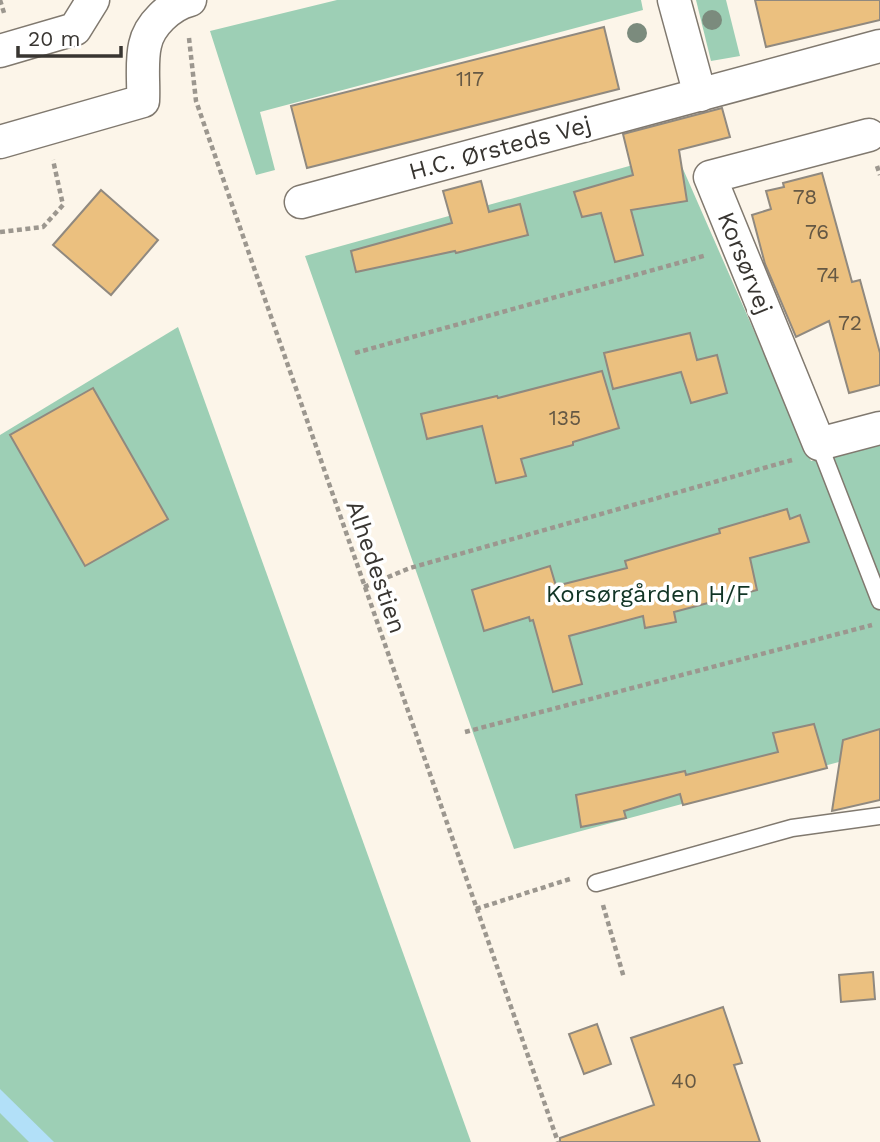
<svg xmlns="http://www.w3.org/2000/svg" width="880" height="1142" viewBox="0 0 880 1142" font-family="'Work Sans',sans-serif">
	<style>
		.green { fill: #9dcfb5 }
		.water { fill: #b2e0f8 }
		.building { fill: #ebc07f; stroke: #90897f; stroke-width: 2 }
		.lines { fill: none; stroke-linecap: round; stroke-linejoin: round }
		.service-casing { stroke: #80796f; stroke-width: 19 }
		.minor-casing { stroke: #80796f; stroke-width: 35 }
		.path { stroke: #9c978f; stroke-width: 4.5; stroke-dasharray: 5 3.5; stroke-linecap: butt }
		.service { stroke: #fff; stroke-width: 16 }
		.minor { stroke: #fff; stroke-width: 32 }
		.tree { fill: #7b8b7d }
		.labels { text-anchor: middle; stroke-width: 7; stroke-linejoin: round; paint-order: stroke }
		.number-label { font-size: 21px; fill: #655844 }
		.street-label { font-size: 24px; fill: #383531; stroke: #fff }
		.park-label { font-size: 24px; fill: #113425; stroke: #fff }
	</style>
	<rect width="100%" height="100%" fill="#fcf5e9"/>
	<!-- green -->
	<g class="green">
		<polygon points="337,0 641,0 643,10 260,112 275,170 256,175 210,31"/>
		<polygon points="696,0 726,0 740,56 711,61"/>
		<polygon points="676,153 811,461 880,442 880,751 514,849 305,256"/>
		<polygon points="178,327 471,1142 0,1142 0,435"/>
	</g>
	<!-- water -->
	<polygon class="water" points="0,1089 54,1142 29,1142 0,1113"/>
	<!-- building -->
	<g class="building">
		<polygon points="755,0 880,0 880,20 766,47"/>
		<polygon points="604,27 619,89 307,168 291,106"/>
		<polygon points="722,108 730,137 679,150 687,201 631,210 643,255 615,262 601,213 582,217 574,192 633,175 623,134"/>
		<polygon points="822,173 852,282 860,280 880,353 880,385 849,393 829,321 796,337 765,264 752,215 771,209 766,191 784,187 783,183"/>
		<polygon points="481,181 489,212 520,204 528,235 456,253 455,251 356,272 351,251 452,223 443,191"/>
		<polygon points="101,190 158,240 111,295 53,245"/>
		<polygon points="690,333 697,360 717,355 727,393 691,403 681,372 613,389 604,353"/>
		<polygon points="602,371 619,428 573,442 573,445 521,459 526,476 496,483 482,426 427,439 421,414 497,396 498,398"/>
		<polygon points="93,388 168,519 85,566 10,435"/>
		<polygon points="787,509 790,519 800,515 809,542 750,558 757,590 674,612 676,622 645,628 643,616 569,636 582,684 553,692 533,620 530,621 529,617 484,631 472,590 550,566 556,586 627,568 625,561 720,533 719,529"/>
		<polygon points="814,724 827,768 683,805 680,794 624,811 626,818 581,827 576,795 685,771 686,775 778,752 773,733"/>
		<polygon points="880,729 880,800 832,811 843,740"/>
		<polygon points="873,972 875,999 841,1002 839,975"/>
		<polygon points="723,1007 742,1063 734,1065 760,1142 560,1142 560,1138 654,1105 631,1038"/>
		<polygon points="597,1024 611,1064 584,1074 569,1034"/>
	</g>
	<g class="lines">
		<defs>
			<g id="service">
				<polyline points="819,444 880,601"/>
				<polyline points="596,883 792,828 880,816"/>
			</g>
			<g id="minor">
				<polyline points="674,0 700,95"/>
				<polyline points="0,51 75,29 93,0"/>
				<polyline points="869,135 710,177 819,444 880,428"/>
				<path d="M0,142L143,101C144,83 141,62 145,45C149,25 170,5 190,0"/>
				<polyline points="301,202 880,46"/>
			</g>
		</defs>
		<!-- service casing -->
		<use href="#service" class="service-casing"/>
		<!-- minor casing -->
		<use href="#minor" class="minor-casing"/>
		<!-- path -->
		<g class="path">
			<polyline points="0,0 5,16"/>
			<polyline points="189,38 196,101 558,1142"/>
			<polyline points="877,166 880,175"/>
			<polyline points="0,232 43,227 63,205 53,160"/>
			<polyline points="355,353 707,255"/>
			<polyline points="364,587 410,568 792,460"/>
			<polyline points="465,732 872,625"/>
			<polyline points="603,905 624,978"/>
			<polyline points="476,909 573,878"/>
		</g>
		<!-- service -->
		<use href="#service" class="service"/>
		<!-- minor -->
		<use href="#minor" class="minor"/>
	</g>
	<!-- trees -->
	<g class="tree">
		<circle cx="712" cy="20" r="10"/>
		<circle cx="637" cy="33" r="10"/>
	</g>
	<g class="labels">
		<!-- number labels -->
		<g class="number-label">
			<text x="470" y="86">117</text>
			<text x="805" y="204">78</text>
			<text x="817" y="239">76</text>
			<text x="828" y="282">74</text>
			<text x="850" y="330">72</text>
			<text x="565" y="425">135</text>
			<text x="684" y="1088">40</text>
		</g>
		<!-- street labels -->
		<g class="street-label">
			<text transform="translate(500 148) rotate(-15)" y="8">H.C. Ørsteds Vej</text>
			<text transform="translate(745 263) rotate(68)" y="8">Korsørvej</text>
			<text transform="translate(376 567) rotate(71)" y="8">Alhedestien</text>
		</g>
		<!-- park labels -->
		<g class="park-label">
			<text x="648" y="602">Korsørgården H/F</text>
		</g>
	</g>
	<!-- scale -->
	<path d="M18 46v10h103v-10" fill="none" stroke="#383531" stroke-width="3.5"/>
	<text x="28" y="46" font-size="21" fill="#383531" stroke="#ffffff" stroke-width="5" paint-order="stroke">20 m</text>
</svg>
